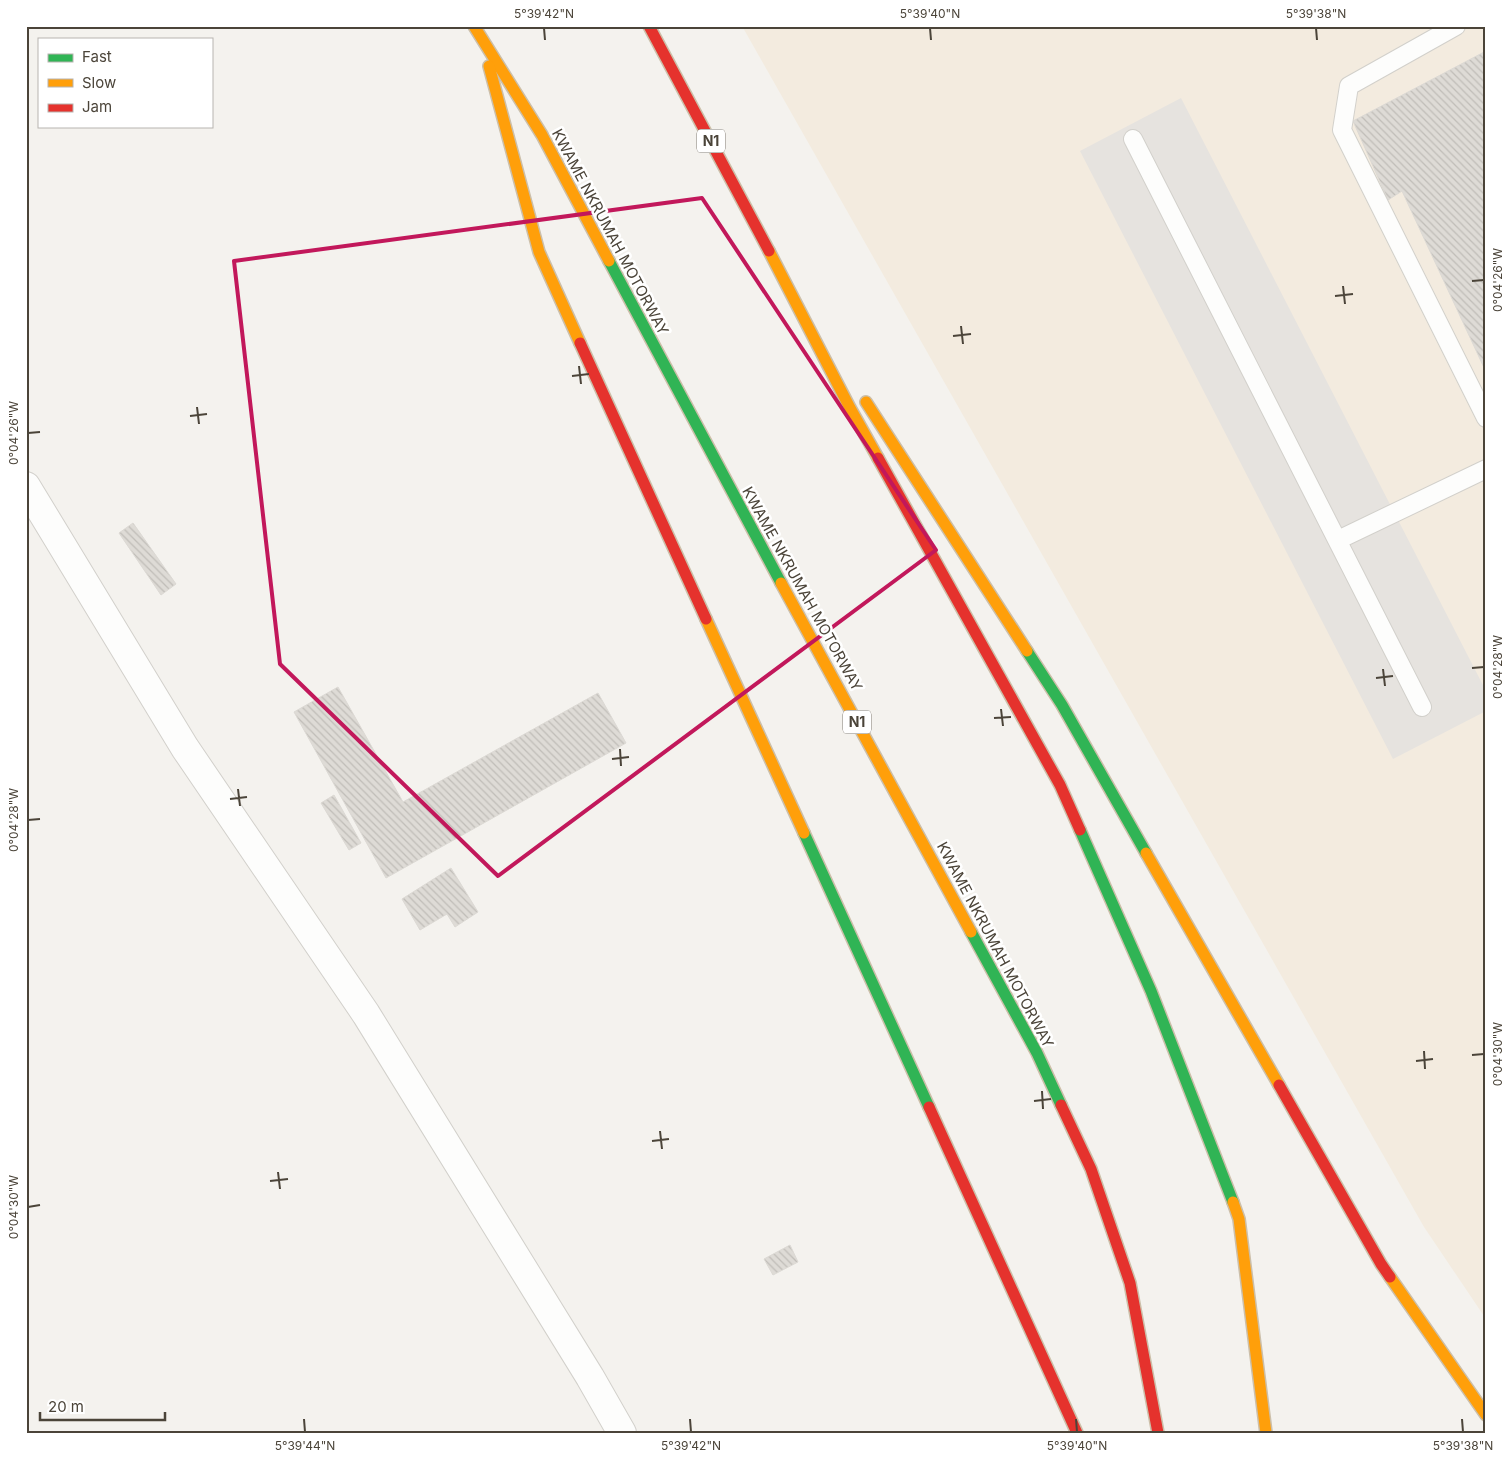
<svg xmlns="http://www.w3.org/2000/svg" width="1512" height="1459" viewBox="0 0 1512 1459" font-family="Inter,sans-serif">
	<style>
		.commercial { fill: #f3ebdf }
		.parking { fill: #e6e3df }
		.building { fill: url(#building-back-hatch); stroke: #dcd9d4 }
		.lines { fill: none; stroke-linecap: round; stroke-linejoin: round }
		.lane-casing { stroke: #d2d0cb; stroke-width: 20 }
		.street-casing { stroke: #d2d0cb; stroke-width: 30 }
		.fast-casing { stroke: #ccbfa9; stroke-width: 14 }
		.slow-casing { stroke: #ccbfa9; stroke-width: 14 }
		.jam-casing { stroke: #ccbfa9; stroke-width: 14 }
		.lane { stroke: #fdfdfc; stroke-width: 18 }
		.street { stroke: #fdfdfc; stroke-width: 28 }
		.fast { stroke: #30b455; stroke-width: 11 }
		.slow { stroke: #ff9f0a; stroke-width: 11 }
		.jam { stroke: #e5322d; stroke-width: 11 }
		.marked { fill: none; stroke: #c2185b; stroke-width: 4; stroke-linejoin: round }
		.ticks { fill: none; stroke: #4b4439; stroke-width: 2 }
		.labels { text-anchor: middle; stroke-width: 5; stroke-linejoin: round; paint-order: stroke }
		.shield { fill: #fff; stroke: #817c74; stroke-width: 1 }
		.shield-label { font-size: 14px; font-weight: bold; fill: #4b4439 }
		.street-label { font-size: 15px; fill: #4b4439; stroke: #fff }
		.neatline { fill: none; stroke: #4b4439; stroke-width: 2 }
		.ticks-label { font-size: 12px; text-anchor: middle; fill: #4b4439 }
	</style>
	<defs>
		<pattern id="building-back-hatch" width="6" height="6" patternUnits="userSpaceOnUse" patternTransform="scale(1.25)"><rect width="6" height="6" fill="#dedbd6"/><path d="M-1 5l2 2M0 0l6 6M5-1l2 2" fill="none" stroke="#c0bdb8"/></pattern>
	</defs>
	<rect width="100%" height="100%" fill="#f4f2ee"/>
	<!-- commercial -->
	<polygon class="commercial" points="742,26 1486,26 1486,1319 1424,1227"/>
	<!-- parking -->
	<polygon class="parking" points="1181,98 1486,691 1486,711 1393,759 1080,151"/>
	<!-- building -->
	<g class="building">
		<polygon points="1486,51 1486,372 1402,191 1388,200 1353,121"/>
		<polygon points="133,523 176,584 161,595 119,533"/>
		<polygon points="338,687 403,802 598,693 626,743 386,878 294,712"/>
		<polygon points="334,795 361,843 349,850 321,803"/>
		<polygon points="451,868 478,912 455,927 447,914 420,930 402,899"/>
		<polygon points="790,1245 798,1262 773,1275 764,1259"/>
	</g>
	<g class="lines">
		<defs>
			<g id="lane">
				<polyline points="1456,26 1349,86 1342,130 1486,418"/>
				<polyline points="1133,139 1422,707"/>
				<polyline points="1338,540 1486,469"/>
			</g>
			<polyline id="street" points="26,486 185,748 366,1014 590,1377 622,1433"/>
			<g id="fast">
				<polyline points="609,261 781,583"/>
				<polyline points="1027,651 1062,705 1146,853"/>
				<polyline points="1080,830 1151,991 1233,1202"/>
				<polyline points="804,833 929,1107"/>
				<polyline points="971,932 1037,1053 1061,1105"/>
			</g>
			<g id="slow">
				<polyline points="474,26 542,135 609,261"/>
				<polyline points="489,66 539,252 580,343"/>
				<polyline points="769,251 850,408 878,458"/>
				<polyline points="866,402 1027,651"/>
				<polyline points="781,583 971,932"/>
				<polyline points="706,619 804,833"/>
				<polyline points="1146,853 1279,1085"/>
				<polyline points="1233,1202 1239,1219 1266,1433"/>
				<polyline points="1390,1277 1486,1415"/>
			</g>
			<g id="jam">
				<polyline points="649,26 769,251"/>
				<polyline points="580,343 706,619"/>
				<polyline points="878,458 1060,785 1080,830"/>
				<polyline points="1279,1085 1381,1264 1390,1277"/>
				<polyline points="1061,1105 1091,1169 1130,1283 1158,1433"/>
				<polyline points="929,1107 1077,1433"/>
			</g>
		</defs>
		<!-- lane casing -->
		<use href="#lane" class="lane-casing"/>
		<!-- street casing -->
		<use href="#street" class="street-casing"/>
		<!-- fast casing -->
		<use href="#fast" class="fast-casing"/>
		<!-- slow casing -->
		<use href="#slow" class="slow-casing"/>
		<!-- jam casing -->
		<use href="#jam" class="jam-casing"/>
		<!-- lane -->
		<use href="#lane" class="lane"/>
		<!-- street -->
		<use href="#street" class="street"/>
		<!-- fast -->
		<use href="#fast" class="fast"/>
		<!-- slow -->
		<use href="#slow" class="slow"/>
		<!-- jam -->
		<use href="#jam" class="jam"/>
	</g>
	<!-- marked area -->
	<path class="marked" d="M702,198L936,550L498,876L280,664L234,261Z"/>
	<!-- ticks -->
	<path class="ticks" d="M544,28L545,40M930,28L931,40M1316,28L1317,40M1472,281L1484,280M1343,286L1345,304M1335,296L1353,294M961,326L963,344M953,336L971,334M579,366L581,384M572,376L589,374M197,407L199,424M190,416L207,414M28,433L40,432M1472,668L1484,667M1383,669L1385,686M1376,678L1393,676M1001,709L1003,726M994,718L1011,717M620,749L621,766M612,759L629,757M238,789L240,806M230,799L247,797M28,820L40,819M1424,1051L1425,1069M1472,1055L1484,1054M1416,1061L1433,1059M1042,1091L1043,1109M1034,1101L1051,1099M660,1131L662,1149M652,1141L669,1139M278,1172L280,1189M270,1181L288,1179M28,1207L40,1205M304,1419L305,1432M690,1419L691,1432M1076,1419L1077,1432M1462,1419L1463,1432"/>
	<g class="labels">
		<!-- shield labels -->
		<g class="shield">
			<rect x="697" y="129.5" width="28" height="23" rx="4"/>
			<rect x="843" y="710.5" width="28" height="23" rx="4"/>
		</g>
		<g class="shield-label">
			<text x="711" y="146">N1</text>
			<text x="857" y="727">N1</text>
		</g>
		<!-- street labels -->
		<g class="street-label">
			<text transform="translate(610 232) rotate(62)" y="5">KWAME NKRUMAH MOTORWAY</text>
			<text transform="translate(802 589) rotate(61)" y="5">KWAME NKRUMAH MOTORWAY</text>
			<text transform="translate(995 945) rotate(62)" y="5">KWAME NKRUMAH MOTORWAY</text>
		</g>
	</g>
	<!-- border -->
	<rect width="1512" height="1459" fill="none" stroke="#ffffff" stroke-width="55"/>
	<!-- legend -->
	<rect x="38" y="38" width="175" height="90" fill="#ffffff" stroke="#b7b4b0"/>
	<rect x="48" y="54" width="25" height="8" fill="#30b455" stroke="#b7b4b0"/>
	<text x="82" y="62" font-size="15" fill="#4b4439">Fast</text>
	<rect x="48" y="79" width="25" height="8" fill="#ff9f0a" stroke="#b7b4b0"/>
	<text x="82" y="88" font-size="15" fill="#4b4439">Slow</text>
	<rect x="48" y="104" width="25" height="8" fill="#e5322d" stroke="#b7b4b0"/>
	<text x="82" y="112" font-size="15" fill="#4b4439">Jam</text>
	<!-- scale -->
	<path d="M40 1412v8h125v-8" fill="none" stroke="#4b4439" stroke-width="2.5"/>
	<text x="48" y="1412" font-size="15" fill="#4b4439" stroke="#ffffff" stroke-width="4" paint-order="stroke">20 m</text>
	<rect x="28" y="28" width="1456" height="1404" class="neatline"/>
	<g class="ticks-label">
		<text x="544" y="18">5°39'42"N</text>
		<text x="930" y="18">5°39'40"N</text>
		<text x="1316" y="18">5°39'38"N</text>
		<text transform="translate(1498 280) rotate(-90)" y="4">0°04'26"W</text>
		<text transform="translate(14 433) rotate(-90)" y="4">0°04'26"W</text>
		<text transform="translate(1498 667) rotate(-90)" y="4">0°04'28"W</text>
		<text transform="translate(14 820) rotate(-90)" y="4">0°04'28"W</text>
		<text transform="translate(1498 1054) rotate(-90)" y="4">0°04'30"W</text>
		<text transform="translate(14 1207) rotate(-90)" y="4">0°04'30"W</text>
		<text x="305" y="1450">5°39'44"N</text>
		<text x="691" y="1450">5°39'42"N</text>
		<text x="1077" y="1450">5°39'40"N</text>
		<text x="1463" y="1450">5°39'38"N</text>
	</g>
</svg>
